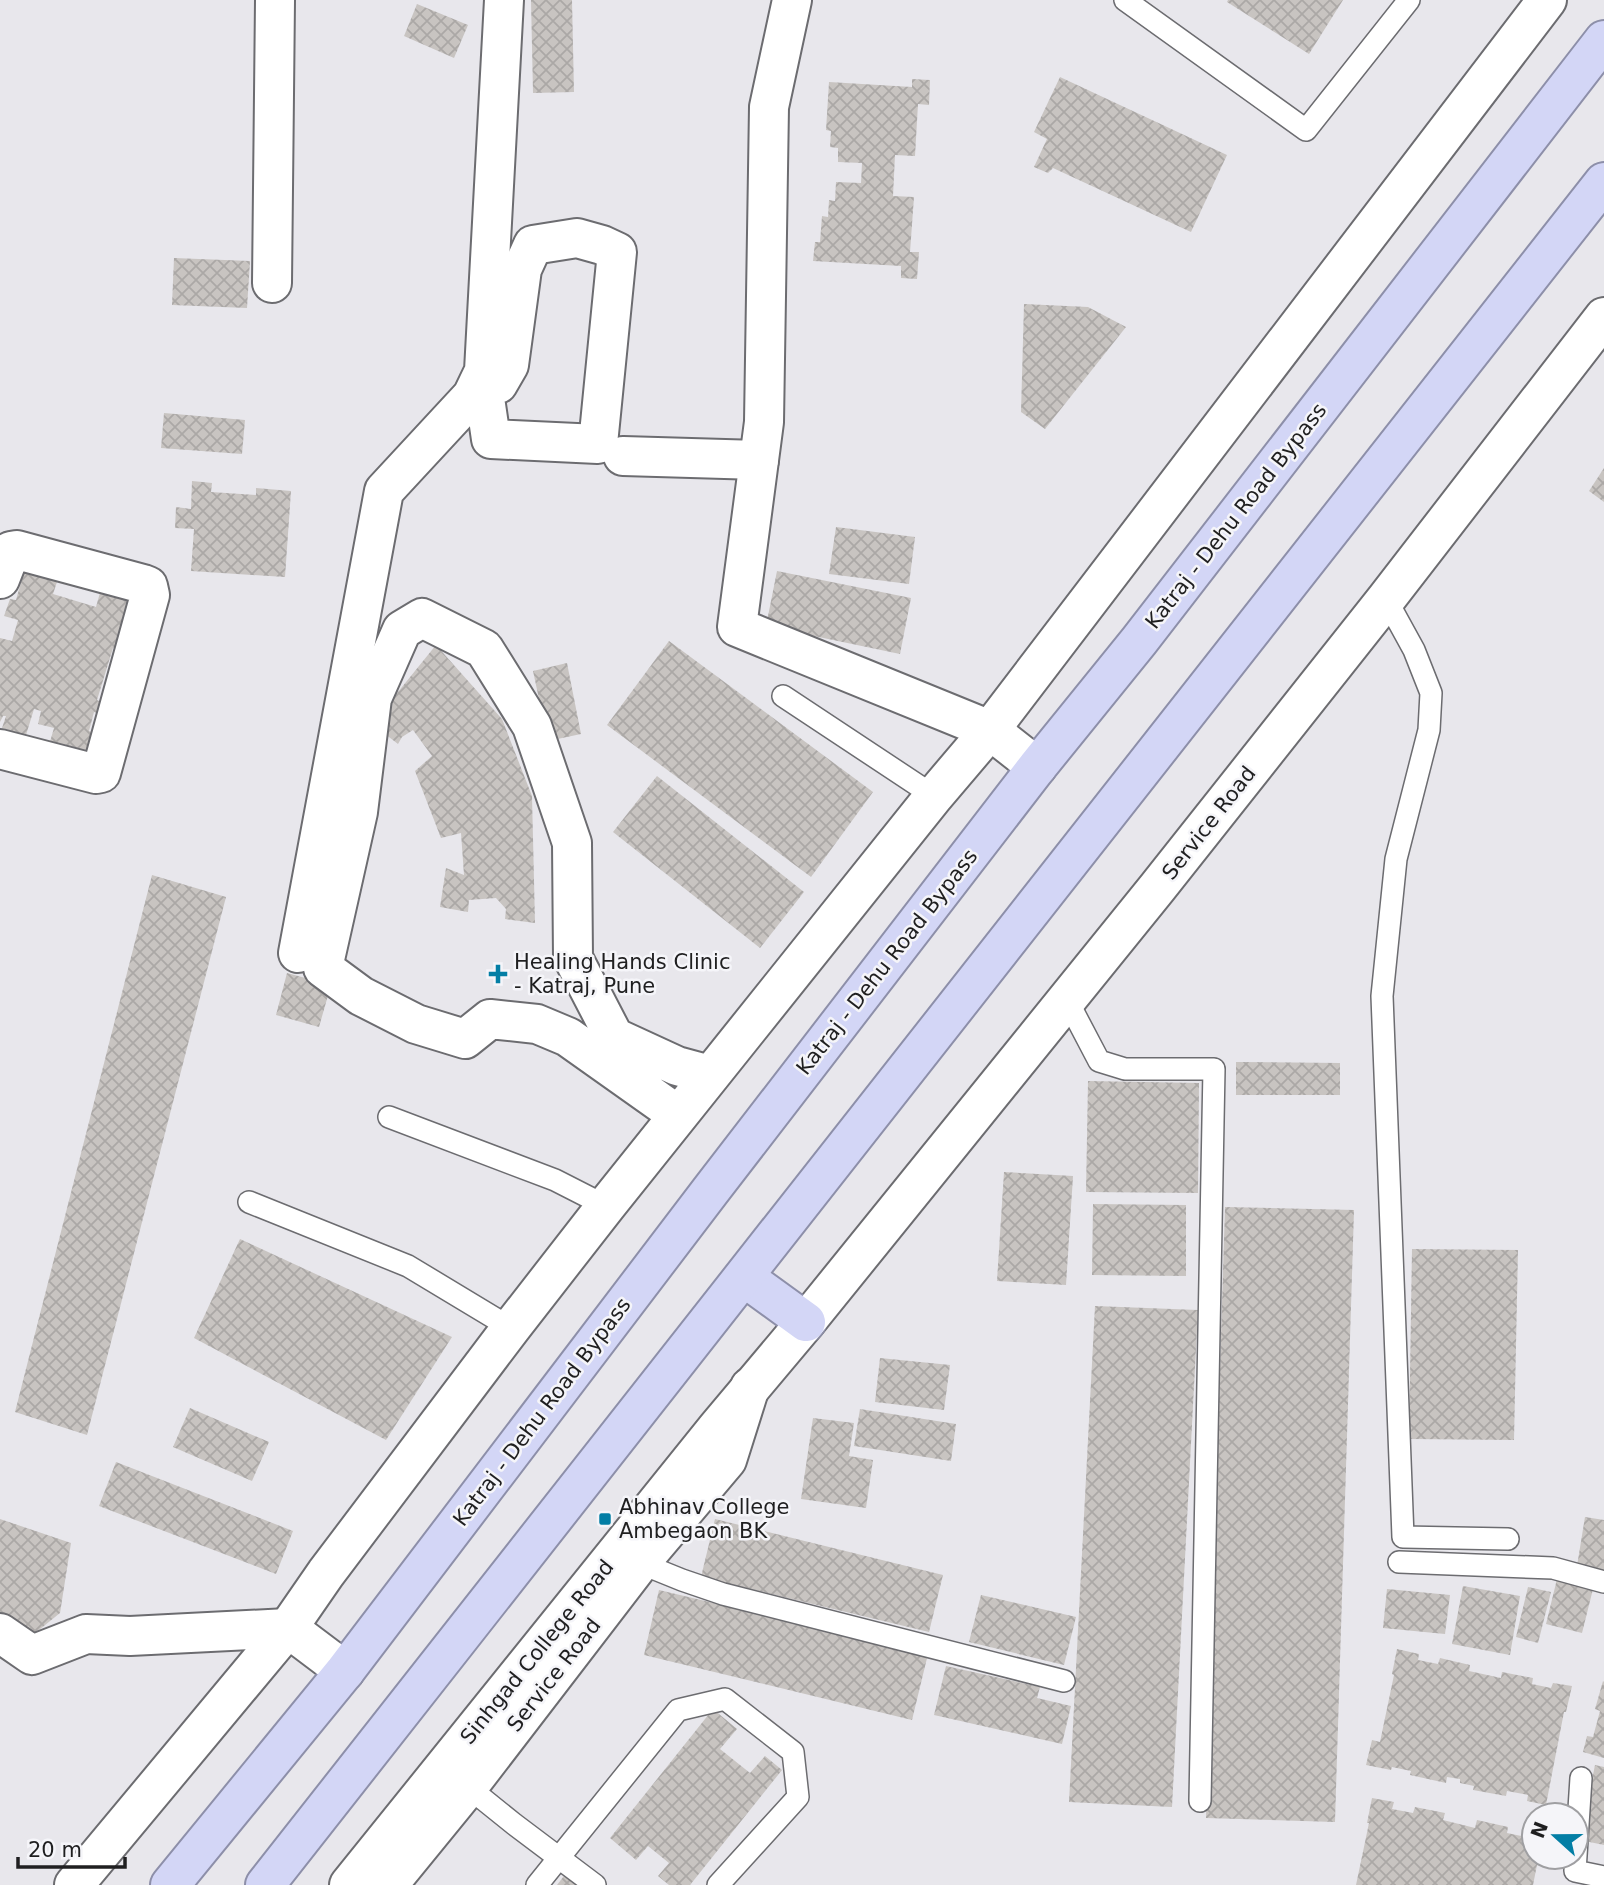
<svg xmlns="http://www.w3.org/2000/svg" width="1604" height="1885" viewBox="0 0 1604 1885" font-family="'DejaVu Sans',sans-serif">
	<style>
		.building { fill: url(#building-cross-hatch) }
		.lines { fill: none; stroke-linecap: round; stroke-linejoin: round }
		.service-casing { stroke: #6c6c70; stroke-width: 24 }
		.minor-casing { stroke: #6c6c70; stroke-width: 42 }
		.tertiary-casing { stroke: #6c6c70; stroke-width: 42 }
		.trunk-casing { stroke: #8d8fa9; stroke-width: 42 }
		.service { stroke: #fff; stroke-width: 21 }
		.minor { stroke: #fff; stroke-width: 38 }
		.tertiary { stroke: #fff; stroke-width: 38 }
		.trunk { stroke: #d3d6f6; stroke-width: 38 }
		.poi-dot { fill: #037ea5; stroke: #f5f5f9; stroke-width: 2.5 }
		.labels { text-anchor: middle; stroke-width: 5; stroke-linejoin: round; paint-order: stroke }
		.street-label { font-size: 21px; fill: #1f1f20; stroke: #f5f5f9 }
		.poi-label { font-size: 21px; fill: #1f1f20; stroke: #f5f5f9; text-anchor: start }
	</style>
	<defs>
		<pattern id="building-cross-hatch" width="8" height="8" patternUnits="userSpaceOnUse" patternTransform="scale(1.75)"><rect width="8" height="8" fill="#c8c4c1"/><path d="M0 0l8 8M0 8l8-8" fill="none" stroke="#aba8a6"/></pattern>
	</defs>
	<rect width="100%" height="100%" fill="#e8e7ec"/>
	<!-- building -->
	<g class="building">
		<polygon points="531,0 572,0 574,92 533,93"/>
		<polygon points="1228,0 1343,0 1309,54 1227,2"/>
		<polygon points="417,4 468,25 454,58 404,36"/>
		<polygon points="1060,77 1227,155 1191,232 1053,168 1048,173 1034,167 1047,139 1034,132"/>
		<polygon points="912,79 930,80 929,105 918,104 915,156 895,155 893,196 914,197 910,252 919,252 917,279 901,278 901,266 813,261 815,242 820,242 822,216 828,217 829,200 835,201 836,182 861,183 862,163 838,162 838,148 830,147 831,131 826,130 829,82 912,87"/>
		<polygon points="174,258 250,261 247,308 172,305"/>
		<polygon points="1024,304 1088,307 1126,327 1045,429 1021,412"/>
		<polygon points="164,413 245,420 242,454 161,448"/>
		<polygon points="1604,468 1604,502 1589,491"/>
		<polygon points="192,481 212,483 211,492 256,495 256,488 291,491 285,577 191,571 194,529 175,528 176,507 191,509"/>
		<polygon points="836,527 915,537 909,584 829,574"/>
		<polygon points="25,568 58,579 53,594 96,607 101,589 136,599 130,653 113,648 97,700 103,703 99,714 94,712 89,731 106,737 99,760 49,745 54,728 38,724 41,711 34,709 26,735 2,728 6,716 3,716 0,722 0,638 12,641 18,620 4,616 10,599 16,600"/>
		<polygon points="777,571 911,598 900,654 766,626"/>
		<polygon points="669,641 873,792 811,877 607,725"/>
		<polygon points="436,645 502,719 532,796 535,923 505,919 506,909 496,898 469,900 468,912 440,907 446,868 464,875 461,833 441,838 415,771 432,756 413,730 402,737 398,744 372,724"/>
		<polygon points="567,663 581,734 548,741 533,671"/>
		<polygon points="657,776 804,892 760,948 613,832"/>
		<polygon points="152,875 226,897 87,1435 15,1412"/>
		<polygon points="287,973 331,985 319,1027 276,1015"/>
		<polygon points="1236,1062 1340,1063 1340,1095 1236,1095"/>
		<polygon points="1088,1081 1199,1083 1198,1193 1086,1192"/>
		<polygon points="1004,1172 1073,1176 1066,1285 997,1281"/>
		<polygon points="1093,1204 1186,1205 1186,1276 1092,1275"/>
		<polygon points="1225,1207 1354,1210 1335,1822 1206,1818"/>
		<polygon points="240,1239 452,1337 386,1440 194,1338"/>
		<polygon points="1412,1249 1518,1250 1514,1440 1409,1439"/>
		<polygon points="1095,1306 1198,1310 1172,1807 1069,1802"/>
		<polygon points="880,1358 950,1365 944,1410 875,1402"/>
		<polygon points="190,1408 269,1442 252,1481 173,1447"/>
		<polygon points="860,1409 956,1424 951,1461 854,1446"/>
		<polygon points="813,1418 854,1423 849,1456 873,1460 866,1508 801,1499"/>
		<polygon points="116,1462 293,1531 276,1574 99,1506"/>
		<polygon points="1585,1517 1604,1520 1604,1571 1577,1566"/>
		<polygon points="0,1519 71,1543 60,1613 24,1642 0,1623"/>
		<polygon points="715,1519 943,1575 929,1632 701,1577"/>
		<polygon points="1557,1579 1593,1589 1582,1633 1546,1624"/>
		<polygon points="1463,1586 1520,1596 1510,1655 1452,1644"/>
		<polygon points="1528,1587 1551,1592 1538,1643 1516,1637"/>
		<polygon points="1387,1589 1450,1595 1445,1634 1383,1628"/>
		<polygon points="659,1590 928,1654 912,1720 644,1655"/>
		<polygon points="981,1595 1076,1617 1064,1665 969,1642"/>
		<polygon points="1397,1649 1419,1654 1418,1660 1438,1664 1440,1658 1470,1665 1469,1671 1501,1678 1502,1672 1533,1678 1532,1684 1551,1688 1553,1683 1572,1686 1566,1712 1564,1712 1546,1805 1527,1801 1528,1795 1507,1791 1506,1796 1473,1790 1474,1786 1460,1783 1460,1779 1447,1777 1446,1783 1410,1775 1411,1771 1392,1767 1391,1770 1366,1765 1372,1740 1380,1742 1394,1675 1392,1674"/>
		<polygon points="946,1666 1040,1687 1037,1698 1071,1706 1062,1744 934,1715"/>
		<polygon points="1603,1681 1604,1682 1604,1758 1583,1752 1587,1736 1593,1737 1600,1711 1595,1709"/>
		<polygon points="713,1709 737,1729 720,1749 750,1773 765,1756 782,1770 690,1885 669,1885 658,1876 669,1863 648,1846 636,1860 610,1838"/>
		<polygon points="1595,1765 1604,1767 1604,1845 1580,1840"/>
		<polygon points="1372,1798 1394,1802 1392,1809 1413,1813 1415,1807 1445,1813 1443,1820 1475,1828 1477,1820 1508,1827 1507,1833 1526,1837 1527,1831 1534,1833 1534,1857 1542,1857 1541,1861 1538,1860 1533,1885 1356,1885 1369,1823 1367,1823"/>
		<polygon points="570,1868 590,1885 557,1885"/>
	</g>
	<g class="lines">
		<defs>
			<g id="service">
				<polyline points="1125,0 1306,130 1409,0"/>
				<polyline points="1386,599 1414,650 1431,693 1429,730 1396,859 1382,996 1403,1537 1508,1539"/>
				<polyline points="783,696 934,796"/>
				<polyline points="1067,1000 1099,1061 1125,1069 1214,1069 1200,1801"/>
				<polyline points="389,1117 555,1180 606,1206"/>
				<polyline points="249,1202 408,1266 511,1328"/>
				<polyline points="1399,1562 1553,1568 1604,1582"/>
				<polyline points="640,1563 682,1580 723,1594 1064,1681"/>
				<polyline points="1581,1778 1575,1871 1604,1877"/>
				<polyline points="468,1787 514,1824 595,1885"/>
				<polyline points="537,1885 678,1710 725,1699 793,1752 798,1797 718,1885"/>
			</g>
			<g id="minor">
				<polyline points="792,0 769,107 764,422 737,627 990,730 1037,767"/>
				<polyline points="272,283 275,0"/>
				<polyline points="472,396 486,405 491,439 598,444 617,252 602,245 577,238 533,245 522,269 509,365 498,384"/>
				<polyline points="623,456 759,460"/>
				<polyline points="0,579 11,551 17,550 143,584 148,586 150,595 101,773 96,774 0,749"/>
				<polyline points="298,953 384,491 472,396 484,371 504,0"/>
				<polyline points="678,1115 568,1037 537,1024 490,1019 465,1039 416,1024 361,996 323,968 358,812 372,698 402,630 422,618 484,649 532,726 572,843 573,958 614,1037 677,1066 710,1075"/>
				<polyline points="0,1633 32,1655 86,1634 130,1636 288,1628"/>
				<polyline points="388,1885 468,1787 640,1563 727,1460 750,1387"/>
			</g>
			<g id="tertiary">
				<polyline points="288,1628 345,1671"/>
				<polyline points="74,1885 288,1628 326,1573 511,1328 606,1206 934,796 990,730 1547,0"/>
				<polyline points="349,1885 717,1428 806,1322 1157,888 1386,599 1604,317"/>
			</g>
			<g id="trunk">
				<polyline points="744,1277 806,1322"/>
				<polyline points="170,1885 345,1671 711,1190 1037,767 1139,641 1604,40"/>
				<polyline points="265,1885 1604,182"/>
			</g>
		</defs>
		<!-- service casing -->
		<use href="#service" class="service-casing"/>
		<!-- minor casing -->
		<use href="#minor" class="minor-casing"/>
		<!-- tertiary casing -->
		<use href="#tertiary" class="tertiary-casing"/>
		<!-- trunk casing -->
		<use href="#trunk" class="trunk-casing"/>
		<!-- service -->
		<use href="#service" class="service"/>
		<!-- minor -->
		<use href="#minor" class="minor"/>
		<!-- tertiary -->
		<use href="#tertiary" class="tertiary"/>
		<!-- trunk -->
		<use href="#trunk" class="trunk"/>
	</g>
	<!-- markers -->
	<g class="poi-dot">
		<path d="M494.5 963.5h7v7h7v7h-7v7h-7v-7h-7v-7h7z"/>
		<rect x="598" y="1512" width="14" height="14" rx="3.5"/>
	</g>
	<g class="labels">
		<!-- street labels -->
		<g class="street-label">
			<text transform="translate(1236 516) rotate(-52)" y="7">Katraj - Dehu Road Bypass</text>
			<text transform="translate(1209 823) rotate(-52)" y="7">Service Road</text>
			<text transform="translate(887 962) rotate(-52)" y="7">Katraj - Dehu Road Bypass</text>
			<text transform="translate(542 1412) rotate(-53)" y="7">Katraj - Dehu Road Bypass</text>
			<text transform="translate(537 1652) rotate(-51)" y="7">Sinhgad College Road</text>
			<text transform="translate(554 1675) rotate(-52)" y="7">Service Road</text>
		</g>
		<!-- poi labels -->
		<g class="poi-label">
			<text x="514" y="969">Healing Hands Clinic<tspan x="514" dy="24">- Katraj, Pune</tspan></text>
			<text x="619" y="1514">Abhinav College<tspan x="619" dy="24">Ambegaon BK</tspan></text>
		</g>
	</g>
	<!-- north arrow -->
	<g transform="translate(1555 1836) rotate(291)"><circle r="33" fill="#f5f5f9" stroke="#9f9fa2" stroke-width="2"/>
	<path d="M0-5L12 26L0 18L-12 26Z" fill="#037ea5"/>
	<text y="-10" font-size="19" font-weight="bold" text-anchor="middle" fill="#1f1f20">N</text>
	</g>
	<!-- scale -->
	<path d="M18 1857v10h107v-10" fill="none" stroke="#1f1f20" stroke-width="3.5"/>
	<text x="28" y="1857" font-size="21" fill="#1f1f20" stroke="#f5f5f9" stroke-width="5" paint-order="stroke">20 m</text>
</svg>
